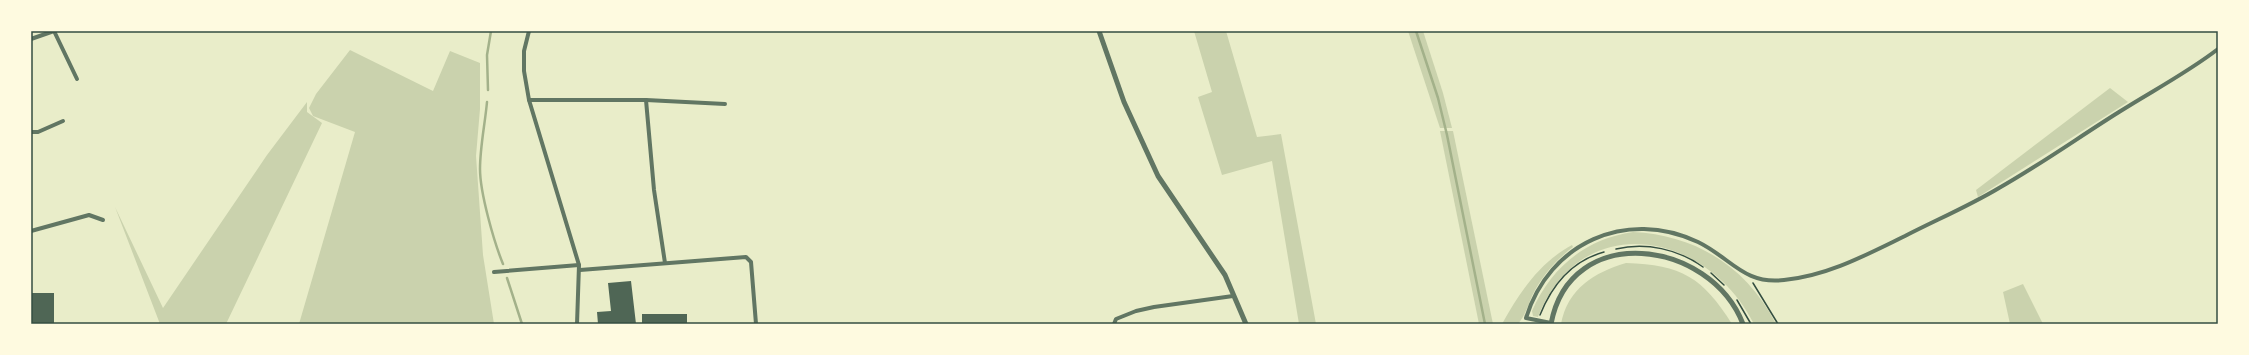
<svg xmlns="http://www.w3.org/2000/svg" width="2249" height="355" viewBox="0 0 2249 355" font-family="Literata,serif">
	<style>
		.green { fill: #cad2ad }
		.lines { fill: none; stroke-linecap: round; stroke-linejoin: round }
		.stream { stroke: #a3b18a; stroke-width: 2.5 }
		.building { fill: #4f6655 }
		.path { stroke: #344e41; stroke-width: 1.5 }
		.minor { stroke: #617663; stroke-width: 4 }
		.tertiary { stroke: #617663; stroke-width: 5 }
		.neatline { fill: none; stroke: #344e41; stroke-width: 1.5 }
	</style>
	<rect width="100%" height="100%" fill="#e9edc9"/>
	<!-- green -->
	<g class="green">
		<polygon points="1194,31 1226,31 1257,137 1281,134 1316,324 1299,324 1272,161 1222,175 1198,97 1212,92"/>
		<polygon points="1408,31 1423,31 1443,93 1452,128 1440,128"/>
		<polygon points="350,50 433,91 450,51 480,63 480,109 476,156 483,255 494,324 299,324 355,132 313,116 309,108 316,94"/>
		<polygon points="2110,88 2128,102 1978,197 1976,190"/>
		<polygon points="307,102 307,112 322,123 226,324 160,324 115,207 163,308 267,155"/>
		<polygon points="1440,131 1453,131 1493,324 1479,324"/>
		<path d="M1633,232C1696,235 1747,267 1776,324H1754C1706,230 1581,208 1538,317L1533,316L1532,311C1551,268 1585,239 1633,232Z"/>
		<path d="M1572,245L1573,247C1556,260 1541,277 1532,296C1528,306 1525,315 1518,324H1502C1520,292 1539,263 1572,245Z"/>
		<path d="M1626,263C1682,265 1702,277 1732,324H1561C1567,289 1595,272 1626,263Z"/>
		<polygon points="2023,284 2043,324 2010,324 2003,292"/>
	</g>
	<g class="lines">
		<!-- stream -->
		<g class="stream">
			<polyline points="1416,31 1438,98 1447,135 1485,324"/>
			<polyline points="488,90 487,55 491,31"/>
			<path d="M487,102C485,124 480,147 480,169C480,193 494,242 503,264"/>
			<polyline points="507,278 522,324"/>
		</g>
	</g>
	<!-- building -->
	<g class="building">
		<polygon points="631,281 636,324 598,324 597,312 611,311 608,283"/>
		<rect x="31" y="293" width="23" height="31"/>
		<rect x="642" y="314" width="45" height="10"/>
	</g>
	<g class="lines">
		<!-- path -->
		<g class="path">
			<path d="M1616,249C1646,242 1678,249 1703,267"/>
			<polyline points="1711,273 1724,285"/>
			<polyline points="1753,283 1778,324"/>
			<polyline points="1737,300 1751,324"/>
			<path d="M1540,315C1552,285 1571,261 1604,252"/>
		</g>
		<!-- minor -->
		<g class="minor">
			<polyline points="54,31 77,79"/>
			<polyline points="529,31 524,51 524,71 529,100 579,265 577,324"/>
			<polyline points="31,39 54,31"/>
			<polyline points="529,100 646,100 725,104"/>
			<polyline points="646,100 654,190 665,263"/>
			<polyline points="31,132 38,132 63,121"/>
			<polyline points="31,231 89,215 103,220"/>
			<polyline points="580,270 746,257 751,262 756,324"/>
			<polyline points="494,272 579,265"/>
			<path d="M1551,323L1526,318C1549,243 1626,208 1698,242C1731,258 1744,285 1784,280C1827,276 1866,255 1905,236C1936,220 1969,206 1999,188C2040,165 2079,137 2119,112C2152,91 2187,73 2218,49"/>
			<polyline points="1114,324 1116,319 1136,311 1154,307 1233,296"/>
		</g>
		<!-- tertiary -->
		<g class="tertiary">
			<polyline points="1099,31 1124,102 1158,176 1225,275 1246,324"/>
			<path d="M1551,324C1570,221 1710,239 1743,324"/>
		</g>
	</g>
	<!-- border -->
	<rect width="2249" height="355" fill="none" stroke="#fefae0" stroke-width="64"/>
	<rect x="32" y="32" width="2185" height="291" class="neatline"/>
</svg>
